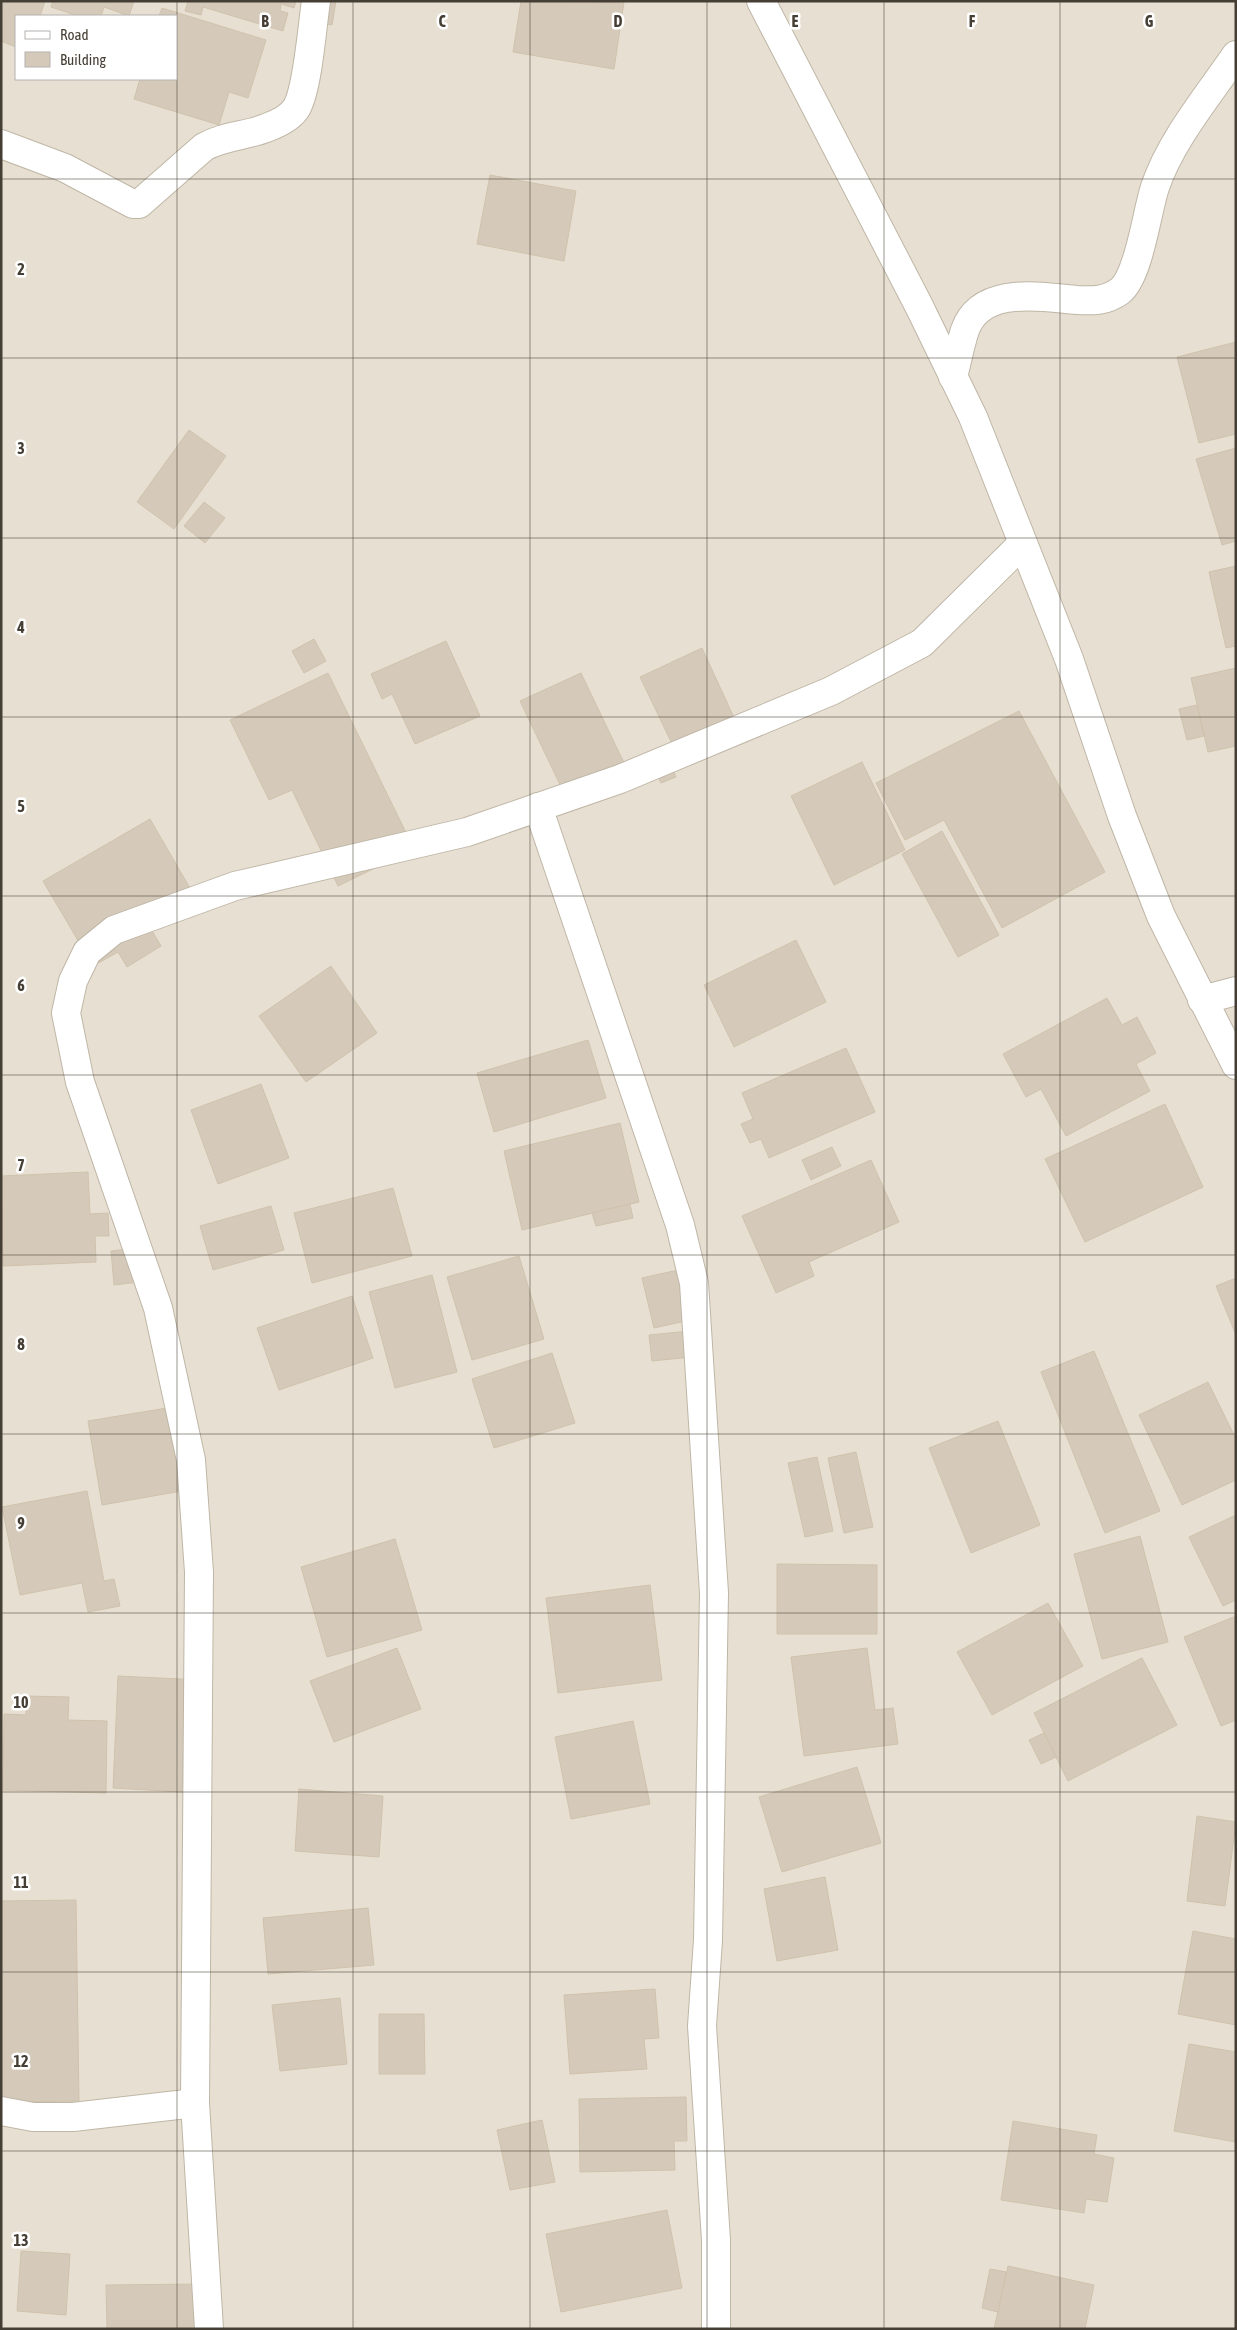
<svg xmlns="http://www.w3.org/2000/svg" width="1237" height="2330" viewBox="0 0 1237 2330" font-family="'Asap Condensed',sans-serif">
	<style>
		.residential { fill: #e7e0d2; fill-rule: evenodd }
		.building { fill: #d5cab9; stroke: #d0c2ac }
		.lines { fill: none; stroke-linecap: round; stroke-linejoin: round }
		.minor-casing { stroke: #bfb6a6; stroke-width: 30 }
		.minor { stroke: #fff; stroke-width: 28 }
		.grid { fill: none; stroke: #453e34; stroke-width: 1; stroke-opacity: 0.55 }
		.grid-label { font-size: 16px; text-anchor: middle; font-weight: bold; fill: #453e34; stroke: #fff; stroke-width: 5; stroke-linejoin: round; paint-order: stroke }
	</style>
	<rect width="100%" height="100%" fill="#f3eee4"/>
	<!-- residential -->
	<path class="residential" d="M1,1H1236V2329H1ZM16,16H176V79H16Z"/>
	<!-- building -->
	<g class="building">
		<polygon points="1,1 45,1 40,16 16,16 16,47 1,41"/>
		<polygon points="53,1 134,1 129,16 104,7 101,16 78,16 51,7"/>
		<polygon points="188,1 296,1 294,8 281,4 280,11 288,13 283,31 203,7 201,15 185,11"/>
		<polygon points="307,1 336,1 332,25 304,21"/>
		<polygon points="521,1 624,2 614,69 513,52"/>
		<polygon points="162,8 266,40 248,98 229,92 219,125 134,99 140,79 176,79 176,16 159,16"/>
		<polygon points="490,175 576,191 564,261 477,244"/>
		<polygon points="1236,342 1236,434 1199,443 1177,357"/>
		<polygon points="189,430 226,456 174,529 137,502"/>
		<polygon points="1236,448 1236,541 1222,545 1196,459"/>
		<polygon points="204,502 225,518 205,543 184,526"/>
		<polygon points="1236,566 1236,646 1226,648 1209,572"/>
		<polygon points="314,639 326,661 304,673 292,651"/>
		<polygon points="446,641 480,716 415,744 392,694 382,699 371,674"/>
		<polygon points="702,648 736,722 675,750 640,677"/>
		<polygon points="1236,668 1236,746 1208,752 1191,678"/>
		<polygon points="328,673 414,849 338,886 292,790 269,800 230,720"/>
		<polygon points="581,673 626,767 565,795 520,701"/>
		<polygon points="1197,705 1204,736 1187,740 1179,709"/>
		<polygon points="1019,711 1105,872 1002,928 944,820 905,840 876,783"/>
		<polygon points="666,754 676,777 661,783 651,760"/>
		<polygon points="862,762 905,850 834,885 791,796"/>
		<polygon points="150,819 198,902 151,929 161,946 127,967 118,952 93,966 43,881"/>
		<polygon points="942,831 999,935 958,957 902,854"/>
		<polygon points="796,940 826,1002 734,1047 704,985"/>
		<polygon points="331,966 377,1033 306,1082 259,1016"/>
		<polygon points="1107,998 1122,1025 1137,1017 1156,1053 1136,1064 1150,1091 1066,1136 1041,1089 1026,1097 1003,1054"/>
		<polygon points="588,1040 606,1098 494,1132 477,1073"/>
		<polygon points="846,1048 875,1112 769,1158 761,1139 750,1143 741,1124 753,1119 742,1093"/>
		<polygon points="261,1084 289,1158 218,1184 191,1110"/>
		<polygon points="1165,1104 1203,1187 1085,1242 1045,1159"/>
		<polygon points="620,1123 639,1202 522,1230 504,1151"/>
		<polygon points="832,1147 841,1166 811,1180 802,1160"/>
		<polygon points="871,1160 899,1222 809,1262 814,1276 776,1293 742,1216"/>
		<polygon points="88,1172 90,1214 108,1213 109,1236 95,1236 96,1262 3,1266 1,1176"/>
		<polygon points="393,1188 412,1256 312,1283 294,1213"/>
		<polygon points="630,1204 633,1218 596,1226 592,1213"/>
		<polygon points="271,1206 284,1250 213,1270 200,1226"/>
		<polygon points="145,1247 148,1281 114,1285 111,1251"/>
		<polygon points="519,1256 544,1339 472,1360 447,1277"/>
		<polygon points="678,1270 690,1320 654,1328 642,1278"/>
		<polygon points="432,1275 457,1372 395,1388 369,1292"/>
		<polygon points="1236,1278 1236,1335 1216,1286"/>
		<polygon points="352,1296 373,1358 279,1390 257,1328"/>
		<polygon points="689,1331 692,1357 652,1361 649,1335"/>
		<polygon points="1094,1351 1160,1511 1105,1533 1041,1372"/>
		<polygon points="552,1353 575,1423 494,1448 472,1379"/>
		<polygon points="1208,1382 1236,1439 1236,1480 1182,1505 1139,1415"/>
		<polygon points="179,1406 193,1489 102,1505 88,1421"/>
		<polygon points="998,1421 1040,1525 971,1553 929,1448"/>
		<polygon points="856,1452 873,1527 844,1533 828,1458"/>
		<polygon points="817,1457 833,1531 805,1537 788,1463"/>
		<polygon points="87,1491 104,1581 114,1579 120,1606 88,1612 82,1583 20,1595 2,1507"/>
		<polygon points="1236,1515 1236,1600 1223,1606 1189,1537"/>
		<polygon points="1140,1536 1168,1642 1102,1659 1074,1554"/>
		<polygon points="395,1539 422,1630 327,1657 301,1567"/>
		<polygon points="777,1564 877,1565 877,1634 777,1634"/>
		<polygon points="650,1585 662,1680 558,1693 546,1598"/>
		<polygon points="1048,1603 1083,1666 992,1715 957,1652"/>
		<polygon points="1236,1616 1236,1720 1221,1726 1184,1637"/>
		<polygon points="397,1648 421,1709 334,1742 310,1681"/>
		<polygon points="867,1648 875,1710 893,1708 898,1744 804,1756 791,1657"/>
		<polygon points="1142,1658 1177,1725 1068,1781 1034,1713"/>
		<polygon points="118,1676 201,1680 184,1739 182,1792 113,1788"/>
		<polygon points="26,1696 69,1697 68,1720 107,1721 106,1793 3,1790 4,1714 26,1715"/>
		<polygon points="633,1721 650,1804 571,1819 555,1737"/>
		<polygon points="1044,1733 1056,1757 1041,1764 1029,1740"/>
		<polygon points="857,1767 881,1843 782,1872 759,1797"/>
		<polygon points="299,1789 383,1796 379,1857 295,1851"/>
		<polygon points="1197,1816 1236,1822 1225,1906 1187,1901"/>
		<polygon points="825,1877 838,1950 777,1961 764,1889"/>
		<polygon points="76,1900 79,2101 1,2102 1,1901"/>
		<polygon points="368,1908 374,1965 268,1974 263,1918"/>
		<polygon points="1193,1931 1236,1939 1236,2025 1178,2014"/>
		<polygon points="655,1989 659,2038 644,2039 647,2069 570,2074 564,1995"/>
		<polygon points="340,1998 347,2064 280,2071 272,2005"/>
		<polygon points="379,2014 424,2014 425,2074 379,2074"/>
		<polygon points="1189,2044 1236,2052 1236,2142 1174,2131"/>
		<polygon points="686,2097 687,2141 674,2141 675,2170 580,2172 579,2099"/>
		<polygon points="542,2120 555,2182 510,2190 497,2130"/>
		<polygon points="1013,2121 1097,2135 1094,2154 1114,2158 1107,2202 1086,2199 1084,2213 1001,2200"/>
		<polygon points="667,2210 682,2288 561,2312 546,2234"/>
		<polygon points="21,2251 70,2254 66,2315 17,2311"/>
		<polygon points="1008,2266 1094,2285 1085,2329 994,2329"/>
		<polygon points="990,2269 1006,2272 998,2312 982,2308"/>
		<polygon points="203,2284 203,2329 107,2329 106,2285"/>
	</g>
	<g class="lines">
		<defs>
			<g id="minor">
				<polyline points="761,1 919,306 973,417 1069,659 1122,816 1161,916 1236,1065"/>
				<path d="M1,144L65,168L133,204H139L204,147C223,136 246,136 266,128C277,124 291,118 297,107C308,86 312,27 316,1"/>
				<path d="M953,377C957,362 960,345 965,330C981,285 1041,297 1077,300C1094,301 1106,301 1120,291C1139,276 1147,211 1155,187C1171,140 1208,96 1236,55"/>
				<polyline points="538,807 680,1225 694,1283 714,1593 708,1940 702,2026 716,2240 716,2329"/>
				<polyline points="1202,1000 1236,991"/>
				<polyline points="1,2111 33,2117 73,2117 195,2103"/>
				<polyline points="209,2329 195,2103 199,1572 191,1460 158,1308 80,1082 66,1013 73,981 87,952 114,930 235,886 467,832 620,779 831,691 922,643 1022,544"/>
			</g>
		</defs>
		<!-- minor casing -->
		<use href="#minor" class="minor-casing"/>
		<!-- minor -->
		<use href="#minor" class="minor"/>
	</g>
	<!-- grid -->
	<path class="grid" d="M177,1V2329M353,1V2329M530,1V2329M707,1V2329M884,1V2329M1060,1V2329M1,179H1236M1,358H1236M1,538H1236M1,717H1236M1,896H1236M1,1075H1236M1,1255H1236M1,1434H1236M1,1613H1236M1,1792H1236M1,1972H1236M1,2151H1236"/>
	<g class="grid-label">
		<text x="265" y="27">B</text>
		<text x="442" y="27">C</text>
		<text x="618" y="27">D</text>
		<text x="795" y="27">E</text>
		<text x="972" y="27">F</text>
		<text x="1149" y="27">G</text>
		<text x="21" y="275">2</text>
		<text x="21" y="454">3</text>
		<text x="21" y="633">4</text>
		<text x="21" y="812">5</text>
		<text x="21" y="991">6</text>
		<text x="21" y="1171">7</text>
		<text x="21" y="1350">8</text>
		<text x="21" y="1529">9</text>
		<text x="21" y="1708">10</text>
		<text x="21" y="1888">11</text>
		<text x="21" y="2067">12</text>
		<text x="21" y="2246">13</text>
	</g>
	<!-- border -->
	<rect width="1237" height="2330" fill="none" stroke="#453e34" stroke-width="5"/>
	<!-- legend -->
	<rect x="15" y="15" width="162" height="65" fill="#ffffff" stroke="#b5b2ae"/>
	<rect x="25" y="31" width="25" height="8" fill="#ffffff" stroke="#b5b2ae"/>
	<text x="60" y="40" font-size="15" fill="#453e34">Road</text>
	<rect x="25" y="52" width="25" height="15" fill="#d5cab9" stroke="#b5b2ae"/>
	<text x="60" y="65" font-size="15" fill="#453e34">Building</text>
</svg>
